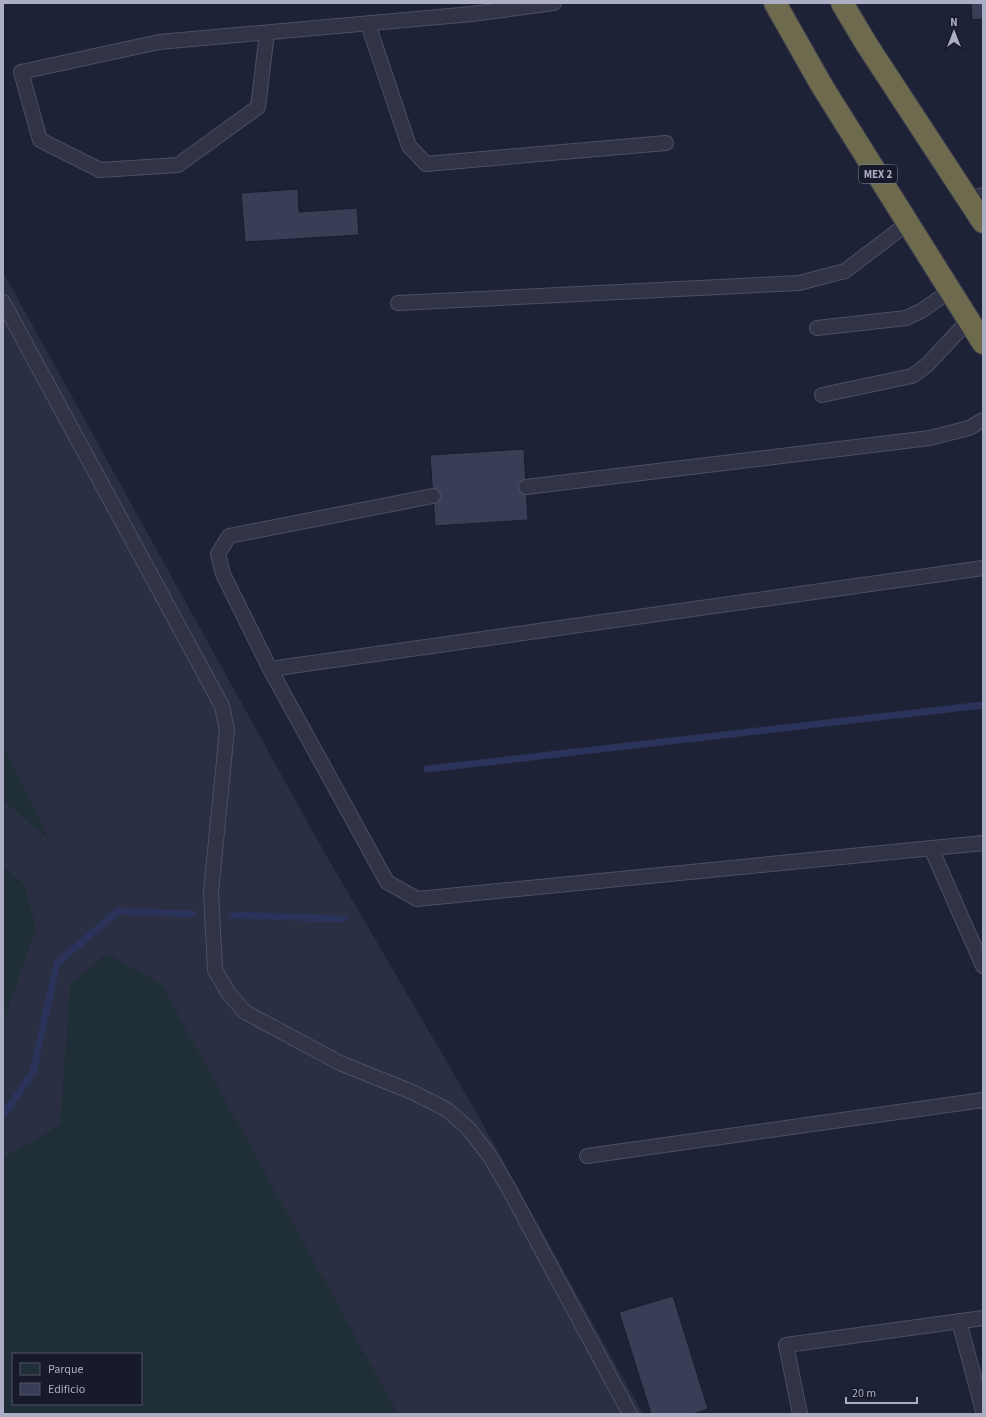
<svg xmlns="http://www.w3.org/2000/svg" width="986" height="1417" viewBox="0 0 986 1417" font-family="'Source Sans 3',sans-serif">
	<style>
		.airport { fill: #2b2f44; fill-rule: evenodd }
		.green { fill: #202e37; fill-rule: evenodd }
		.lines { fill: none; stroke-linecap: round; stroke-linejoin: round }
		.stream { stroke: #2c335a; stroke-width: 7 }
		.building { fill: #393e57; stroke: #191c2d }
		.lane-casing { stroke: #4c4f62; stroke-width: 16 }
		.highway-casing { stroke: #393c4e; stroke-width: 24 }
		.lane { stroke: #313447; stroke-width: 14 }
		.highway { stroke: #6d6a4d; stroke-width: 22 }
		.labels { text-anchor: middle; stroke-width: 3; stroke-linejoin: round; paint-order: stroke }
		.shield { fill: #171a2b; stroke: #7f8296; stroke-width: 1 }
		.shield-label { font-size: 11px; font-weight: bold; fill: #abaec4 }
	</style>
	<rect width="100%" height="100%" fill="#1e2236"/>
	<!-- airport -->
	<path class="airport" d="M3,272L319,843L479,1117L643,1414H3ZM13,1354H141V1404H13Z"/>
	<!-- green -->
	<g class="green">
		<polygon points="3,745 49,840 3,800"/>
		<polygon points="3,866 25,885 36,929 3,1023"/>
		<path d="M107,953L162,985L398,1414H3V1158L60,1125L70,985ZM13,1354H141V1404H13Z"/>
	</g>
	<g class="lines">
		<!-- stream -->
		<g class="stream">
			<polyline points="427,769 983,705"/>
			<polyline points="232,915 343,919"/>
			<polyline points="3,1114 5,1113 33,1072 57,963 118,911 193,914"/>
		</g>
	</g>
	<!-- building -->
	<g class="building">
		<polygon points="971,3 983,3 983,19 972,20"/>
		<polygon points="298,189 299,212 357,208 359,235 245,242 241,193"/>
		<polygon points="524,449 528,520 435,526 430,455"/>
		<polygon points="673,1296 708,1409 693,1414 651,1414 619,1312"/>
	</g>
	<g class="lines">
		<defs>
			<g id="lane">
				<polyline points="368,24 409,146 426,164 666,143"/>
				<polyline points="267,33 258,107 178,165 100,170 40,140 21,72 159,42 472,14 554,3"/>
				<polyline points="968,199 983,195"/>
				<polyline points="3,302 222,706 227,730 211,892 215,970 229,994 245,1012 340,1063 412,1092 446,1109 468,1128 489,1155 510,1191 630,1414"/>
				<polyline points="398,303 799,283 845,271 908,223"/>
				<polyline points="817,328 906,318 921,311 950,291"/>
				<polyline points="822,395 912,376 927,365 969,320"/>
				<polyline points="526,487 930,438 969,428 983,420"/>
				<polyline points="433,496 229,536 218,554 223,574 270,669 387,882 417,899 983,843"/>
				<polyline points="270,669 983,568"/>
				<polyline points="931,848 983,966"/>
				<polyline points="587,1156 983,1100"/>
				<polyline points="959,1321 983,1411"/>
				<polyline points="800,1414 786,1345 983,1318"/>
			</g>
			<g id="highway">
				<polyline points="775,3 822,86 983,343"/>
				<polyline points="842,3 867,45 983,222"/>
			</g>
		</defs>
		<!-- lane casing -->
		<use href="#lane" class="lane-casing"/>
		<!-- highway casing -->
		<use href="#highway" class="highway-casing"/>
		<!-- lane -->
		<use href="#lane" class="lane"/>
		<!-- highway -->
		<use href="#highway" class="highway"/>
	</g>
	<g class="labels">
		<!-- shield labels -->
		<rect class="shield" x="859" y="165" width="38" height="18" rx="3"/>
		<g class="shield-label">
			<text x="878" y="178">MEX 2</text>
		</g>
	</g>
	<!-- border -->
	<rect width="986" height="1417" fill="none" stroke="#abaec4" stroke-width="8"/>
	<!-- legend -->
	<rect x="12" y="1353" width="130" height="52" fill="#171a2b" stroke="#525568"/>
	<rect x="20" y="1363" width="20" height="12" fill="#202e37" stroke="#525568"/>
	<text x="48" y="1373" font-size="12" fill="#abaec4">Parque</text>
	<rect x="20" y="1383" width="20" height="12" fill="#393e57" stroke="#525568"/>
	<text x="48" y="1393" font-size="12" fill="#abaec4">Edificio</text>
	<!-- north arrow -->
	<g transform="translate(954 32)" stroke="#171a2b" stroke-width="3" paint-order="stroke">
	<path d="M0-3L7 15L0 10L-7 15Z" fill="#abaec4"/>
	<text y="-6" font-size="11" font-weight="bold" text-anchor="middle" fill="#abaec4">N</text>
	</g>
	<!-- scale -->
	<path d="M846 1397v6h71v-6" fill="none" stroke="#abaec4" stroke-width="2"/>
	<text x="852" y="1397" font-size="12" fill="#abaec4" stroke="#171a2b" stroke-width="3" paint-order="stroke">20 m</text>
</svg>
